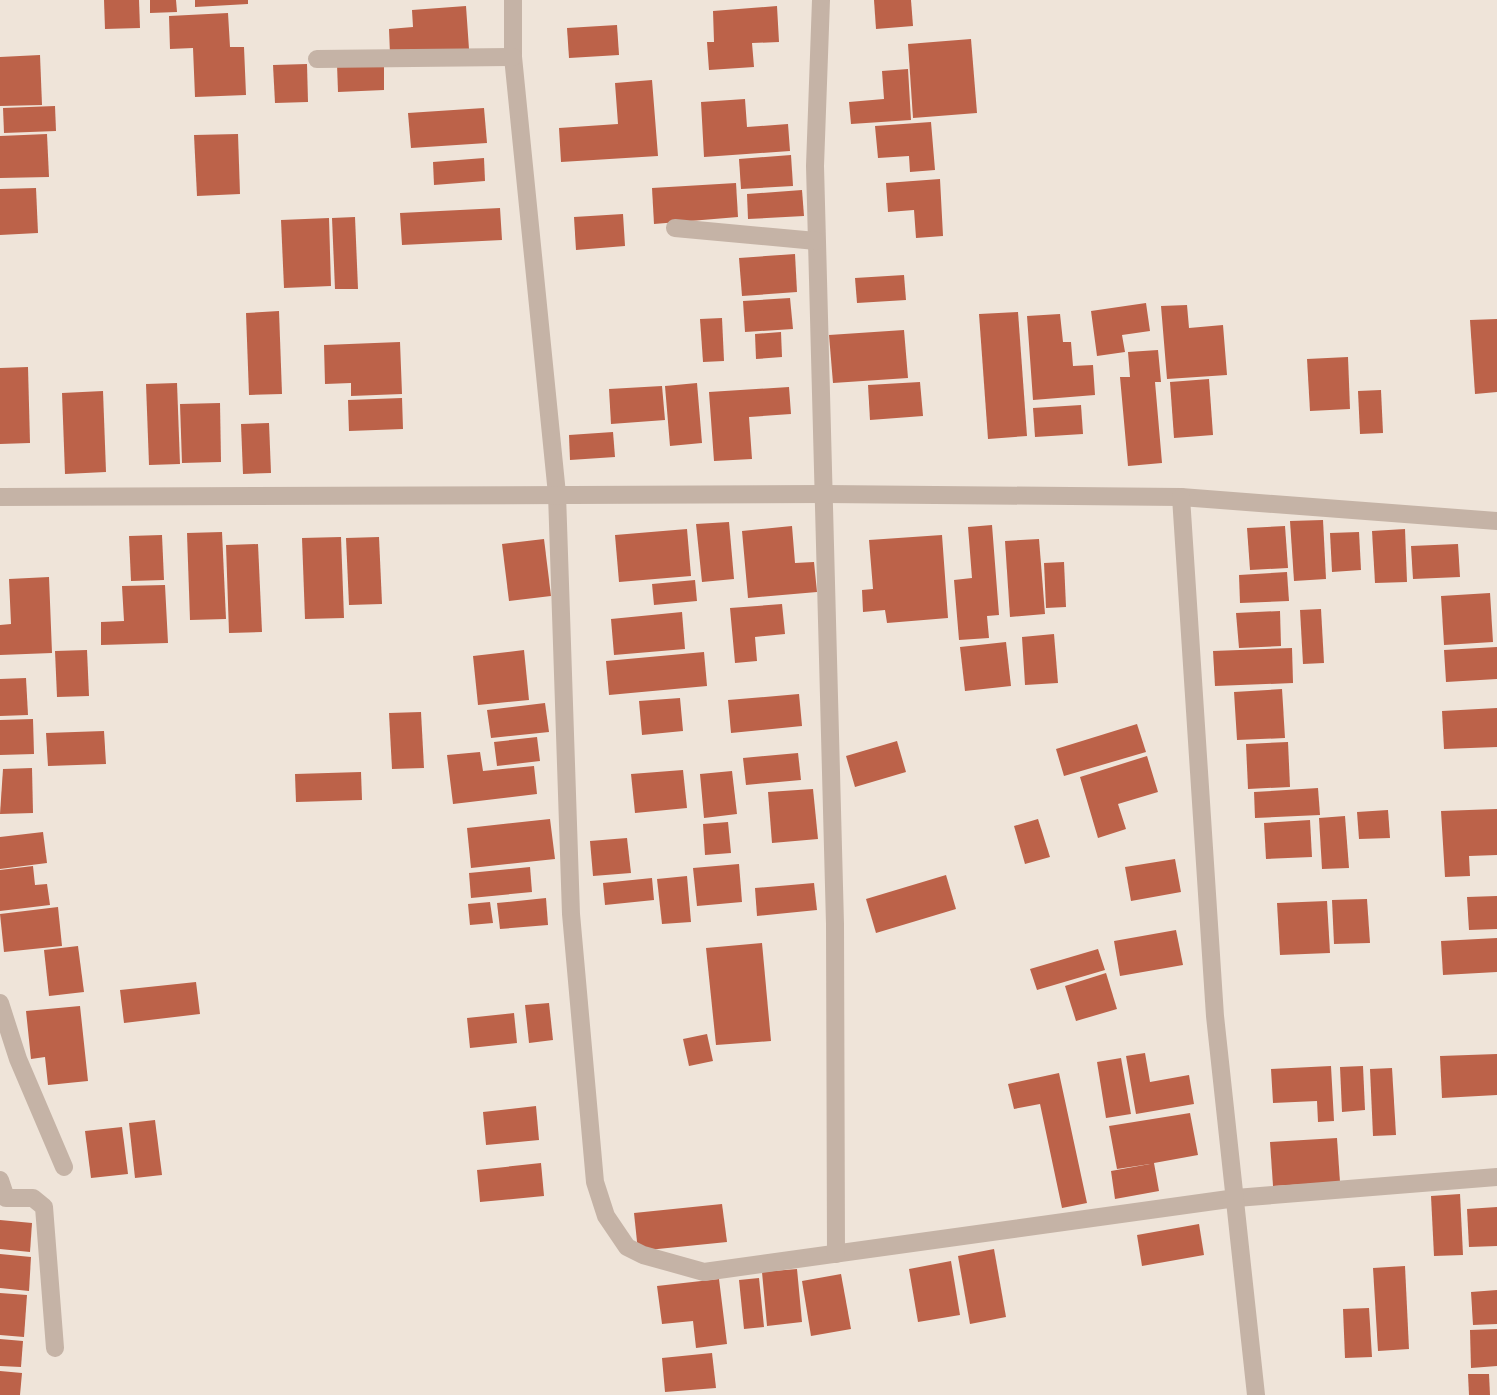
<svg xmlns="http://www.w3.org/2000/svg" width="1497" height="1395" viewBox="0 0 1497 1395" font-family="Jost,sans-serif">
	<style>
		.building { fill: #bc6249 }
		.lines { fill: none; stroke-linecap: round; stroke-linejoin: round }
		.street { stroke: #c5b3a6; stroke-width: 18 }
	</style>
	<rect width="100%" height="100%" fill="#efe4d9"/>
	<!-- building -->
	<g class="building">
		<polygon points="104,0 139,0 140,28 105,29"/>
		<polygon points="150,0 176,0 177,12 150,13"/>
		<polygon points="195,0 248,0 248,4 195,7"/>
		<polygon points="874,0 911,0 913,26 876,29"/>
		<polygon points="466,6 469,49 390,54 389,29 413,27 412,10"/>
		<polygon points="777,6 779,42 752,43 754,67 709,70 707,42 714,42 713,11"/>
		<polygon points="228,13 230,47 244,47 246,95 195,97 193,48 170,49 169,16"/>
		<polygon points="617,25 619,55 569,58 567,28"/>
		<polygon points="971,39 977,113 913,118 908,44"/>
		<polygon points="40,55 42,105 0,106 0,57"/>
		<polygon points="384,62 384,90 338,92 337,64"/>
		<polygon points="307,64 308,102 275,103 273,65"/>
		<polygon points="908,69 911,120 851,124 849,102 884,99 882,71"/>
		<polygon points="652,80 658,156 561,162 559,128 618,124 615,83"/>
		<polygon points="745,99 747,127 788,124 790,151 704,157 701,102"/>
		<polygon points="55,106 56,131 4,133 3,108"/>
		<polygon points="484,108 487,143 411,148 408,113"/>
		<polygon points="931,122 935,170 910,172 909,156 878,158 875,126"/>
		<polygon points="47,134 49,177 0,178 0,136"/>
		<polygon points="238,134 240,194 197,196 194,135"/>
		<polygon points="791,155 793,186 741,189 739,159"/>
		<polygon points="484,158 485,181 434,185 433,162"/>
		<polygon points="940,179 943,236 916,238 914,210 888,212 886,183"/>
		<polygon points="736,183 738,217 654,224 652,188"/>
		<polygon points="36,188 38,233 0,235 0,189"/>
		<polygon points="802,190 804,216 748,219 747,194"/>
		<polygon points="500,208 502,240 402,245 400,213"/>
		<polygon points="623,214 625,246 576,250 574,217"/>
		<polygon points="355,217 358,289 335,289 332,218"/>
		<polygon points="329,218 331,286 284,288 281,220"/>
		<polygon points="795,254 797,292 742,296 739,258"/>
		<polygon points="904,275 906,300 857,303 855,278"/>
		<polygon points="790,298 793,329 745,332 743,301"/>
		<polygon points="1146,303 1150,331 1122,335 1125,352 1097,356 1091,311"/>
		<polygon points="1187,305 1189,328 1223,325 1227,375 1167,379 1161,306"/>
		<polygon points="279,311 282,394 249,395 246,313"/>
		<polygon points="1018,312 1027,436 988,439 979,314"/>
		<polygon points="1060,314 1063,342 1071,342 1073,366 1093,365 1095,395 1033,400 1027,316"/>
		<polygon points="722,318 724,361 703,362 700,319"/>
		<polygon points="1497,319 1497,392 1475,394 1470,320"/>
		<polygon points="904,330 908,378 833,383 829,335"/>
		<polygon points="781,332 782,357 756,359 755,334"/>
		<polygon points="400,342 402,394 351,396 351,383 325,384 324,345"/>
		<polygon points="1158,350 1161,382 1155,382 1162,463 1128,466 1120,377 1130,377 1128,352"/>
		<polygon points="1348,357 1350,409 1310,411 1307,359"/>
		<polygon points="28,367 30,443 0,444 0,368"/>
		<polygon points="1209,379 1213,435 1174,438 1170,382"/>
		<polygon points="920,382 923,416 870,420 868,385"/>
		<polygon points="177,383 180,464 149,465 146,384"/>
		<polygon points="697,383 702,443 670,446 665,386"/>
		<polygon points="662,386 665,420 611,424 609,389"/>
		<polygon points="789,387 791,414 749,417 752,459 714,461 709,392"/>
		<polygon points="1381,390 1383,433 1360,434 1358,391"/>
		<polygon points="103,391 106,472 65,474 62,393"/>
		<polygon points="402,398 403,429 349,431 348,400"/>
		<polygon points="220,403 221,462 182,463 180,404"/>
		<polygon points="1081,405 1083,434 1035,437 1033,408"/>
		<polygon points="269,423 271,473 243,474 241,424"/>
		<polygon points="613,432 615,457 570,460 569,435"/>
		<polygon points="1323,520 1326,579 1294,581 1290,521"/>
		<polygon points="729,522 734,579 702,582 696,524"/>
		<polygon points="992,525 999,615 987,616 989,638 959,640 954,580 972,578 968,527"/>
		<polygon points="792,526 795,563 814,562 817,592 748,598 742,531"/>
		<polygon points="1285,526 1288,568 1250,570 1247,528"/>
		<polygon points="687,529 691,576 619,582 615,535"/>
		<polygon points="1405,529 1407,582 1375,583 1372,531"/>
		<polygon points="222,532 226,619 190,620 187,533"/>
		<polygon points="1359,532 1361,570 1332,572 1330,533"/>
		<polygon points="162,535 164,580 131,581 129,536"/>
		<polygon points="942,535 948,618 887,623 885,610 863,612 862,590 873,589 869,540"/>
		<polygon points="341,537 344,618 305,619 302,538"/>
		<polygon points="379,537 382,604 349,605 346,538"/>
		<polygon points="544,539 551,596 509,601 502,544"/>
		<polygon points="1039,539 1045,614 1010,617 1005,541"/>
		<polygon points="258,544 262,632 229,633 226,545"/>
		<polygon points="1458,544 1460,577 1413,579 1411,546"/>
		<polygon points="1064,562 1066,607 1046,608 1044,563"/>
		<polygon points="1287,572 1289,601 1240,603 1239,575"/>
		<polygon points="49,577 52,653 0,655 0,625 11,624 9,579"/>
		<polygon points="695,580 697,601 654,605 652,584"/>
		<polygon points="165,585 168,643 101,645 101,622 124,621 122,586"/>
		<polygon points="1490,593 1493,642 1444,645 1441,596"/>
		<polygon points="782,604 785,634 755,637 757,661 735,663 730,608"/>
		<polygon points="1321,609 1324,663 1303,664 1300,610"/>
		<polygon points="1280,611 1281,646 1239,648 1236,613"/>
		<polygon points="682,612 685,649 614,655 611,619"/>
		<polygon points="1054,634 1058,683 1025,685 1022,637"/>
		<polygon points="1006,642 1011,686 965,691 960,647"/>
		<polygon points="1497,647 1497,679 1446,682 1444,650"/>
		<polygon points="1292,648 1293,683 1215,686 1213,651"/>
		<polygon points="87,650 89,696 57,697 55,651"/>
		<polygon points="524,650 529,700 478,705 473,656"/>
		<polygon points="704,652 707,686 609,695 606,661"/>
		<polygon points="26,678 28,715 0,716 0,679"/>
		<polygon points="1282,689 1285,738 1237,740 1234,692"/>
		<polygon points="799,694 802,726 731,733 728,700"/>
		<polygon points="680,698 683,731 642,735 639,701"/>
		<polygon points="545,703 549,732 491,738 487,710"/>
		<polygon points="1497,708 1497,747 1444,749 1442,711"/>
		<polygon points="421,712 424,768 392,769 389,713"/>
		<polygon points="33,719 34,754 0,755 0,720"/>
		<polygon points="1137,724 1146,752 1064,776 1056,749"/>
		<polygon points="104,731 106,764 48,766 46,733"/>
		<polygon points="537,737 540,761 497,766 494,742"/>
		<polygon points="897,741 906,772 855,787 846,756"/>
		<polygon points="1288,742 1290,787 1248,789 1246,744"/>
		<polygon points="480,752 483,771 534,766 537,794 453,804 447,755"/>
		<polygon points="798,753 801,780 746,785 743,758"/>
		<polygon points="1147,756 1158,792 1118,804 1126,829 1098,838 1080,777"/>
		<polygon points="32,768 33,813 0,814 3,769"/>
		<polygon points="683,770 687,808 635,813 631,774"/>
		<polygon points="732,771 737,814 704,818 700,774"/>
		<polygon points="361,772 362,800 296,802 295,774"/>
		<polygon points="1318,788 1320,815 1255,818 1254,792"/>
		<polygon points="813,789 818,839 772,843 768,792"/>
		<polygon points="1497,809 1497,855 1469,856 1470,876 1445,877 1441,811"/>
		<polygon points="1388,810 1390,838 1359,839 1357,812"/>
		<polygon points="1345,816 1349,868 1322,869 1319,818"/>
		<polygon points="550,819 555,859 471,868 467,828"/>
		<polygon points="1038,819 1050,857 1025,864 1014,826"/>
		<polygon points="1310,820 1312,857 1266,859 1264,823"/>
		<polygon points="728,822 731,853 705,855 703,824"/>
		<polygon points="43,832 47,863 0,869 0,837"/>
		<polygon points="627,838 631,873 593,876 590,841"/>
		<polygon points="1175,859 1181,892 1131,901 1125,867"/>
		<polygon points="739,864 742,902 697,906 693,868"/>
		<polygon points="33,866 35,885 47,884 50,905 0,911 0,870"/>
		<polygon points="530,867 532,892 471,898 469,873"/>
		<polygon points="946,875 956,909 876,933 866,899"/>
		<polygon points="687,876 691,922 662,924 657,879"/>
		<polygon points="652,878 654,900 605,905 603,883"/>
		<polygon points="814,883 817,910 757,916 755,888"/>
		<polygon points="1497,896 1497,929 1469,930 1467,897"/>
		<polygon points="546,898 548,925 500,929 497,903"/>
		<polygon points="1367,899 1370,943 1334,944 1332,900"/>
		<polygon points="1327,901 1330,953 1280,955 1277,903"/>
		<polygon points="490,902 493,923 470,925 468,904"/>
		<polygon points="58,907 62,946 4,952 0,914"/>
		<polygon points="1176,930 1183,965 1120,976 1114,941"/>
		<polygon points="1497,938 1497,972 1443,975 1441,941"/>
		<polygon points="762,943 771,1041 716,1045 706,948"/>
		<polygon points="78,946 84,992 49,996 44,950"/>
		<polygon points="1098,949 1105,970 1037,990 1030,969"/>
		<polygon points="1106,973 1117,1009 1076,1021 1065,986"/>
		<polygon points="196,982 200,1014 124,1023 120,990"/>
		<polygon points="549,1003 553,1040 529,1043 525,1005"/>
		<polygon points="80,1006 88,1081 48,1085 45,1057 31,1059 26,1011"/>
		<polygon points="514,1013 517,1043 470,1048 467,1018"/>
		<polygon points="707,1034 713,1061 689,1066 683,1039"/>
		<polygon points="1145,1053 1150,1082 1189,1075 1194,1104 1136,1114 1126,1056"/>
		<polygon points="1497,1054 1497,1095 1442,1098 1440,1056"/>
		<polygon points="1121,1058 1131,1114 1106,1118 1097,1062"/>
		<polygon points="1331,1066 1334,1121 1318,1122 1317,1101 1273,1103 1271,1069"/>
		<polygon points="1363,1066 1365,1110 1342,1112 1340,1067"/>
		<polygon points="1392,1068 1396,1135 1373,1136 1370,1069"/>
		<polygon points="1059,1073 1087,1203 1062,1208 1040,1104 1014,1109 1008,1084"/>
		<polygon points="536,1106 539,1140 486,1145 483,1112"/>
		<polygon points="1190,1113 1198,1155 1154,1163 1159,1191 1115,1199 1111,1171 1150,1164 1117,1169 1109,1126"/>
		<polygon points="155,1120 162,1175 135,1178 129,1123"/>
		<polygon points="122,1127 128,1174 91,1178 85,1131"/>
		<polygon points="1337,1138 1340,1182 1273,1186 1270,1142"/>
		<polygon points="541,1163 544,1196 480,1202 477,1170"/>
		<polygon points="1460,1194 1463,1255 1434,1256 1431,1196"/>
		<polygon points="722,1204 727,1242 638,1251 634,1213"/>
		<polygon points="1497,1207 1497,1246 1469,1247 1467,1209"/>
		<polygon points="0,1220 32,1223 30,1252 0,1249"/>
		<polygon points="1199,1224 1204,1255 1142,1266 1137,1235"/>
		<polygon points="994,1249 1006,1317 970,1324 958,1256"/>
		<polygon points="0,1254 31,1257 29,1291 0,1288"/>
		<polygon points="951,1261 960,1315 918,1322 909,1269"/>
		<polygon points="1405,1266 1409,1349 1378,1351 1373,1268"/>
		<polygon points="797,1269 802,1322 767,1326 762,1272"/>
		<polygon points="841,1274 851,1329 811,1336 802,1281"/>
		<polygon points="759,1278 764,1327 744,1329 739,1280"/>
		<polygon points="719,1279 727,1344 696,1348 693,1321 662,1324 657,1286"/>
		<polygon points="1497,1290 1497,1324 1473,1325 1471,1292"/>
		<polygon points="0,1293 27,1295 24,1337 0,1335"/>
		<polygon points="1369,1308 1372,1357 1345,1358 1343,1309"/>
		<polygon points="1497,1329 1497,1366 1471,1368 1470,1330"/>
		<polygon points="0,1339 23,1341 21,1367 0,1366"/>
		<polygon points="712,1353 716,1388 665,1392 662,1358"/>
		<polygon points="0,1371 22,1373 20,1395 0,1395"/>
		<polygon points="1468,1374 1489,1374 1490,1395 1469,1395"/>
	</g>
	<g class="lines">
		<!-- street -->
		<g class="street">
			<polyline points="513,0 513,57 557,494 571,914 595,1182 606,1216 627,1247 643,1255 704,1272 1236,1198 1497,1177"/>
			<polyline points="821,0 815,166 835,924 836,1254"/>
			<polyline points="317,59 513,57"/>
			<polyline points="675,228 816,241"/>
			<polyline points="0,497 825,494 1181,497 1497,521"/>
			<polyline points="1181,497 1215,1016 1256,1395"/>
			<polyline points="0,1003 18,1059 64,1167"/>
			<polyline points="0,1180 6,1198 33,1198 44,1207 55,1348"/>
		</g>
	</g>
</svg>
